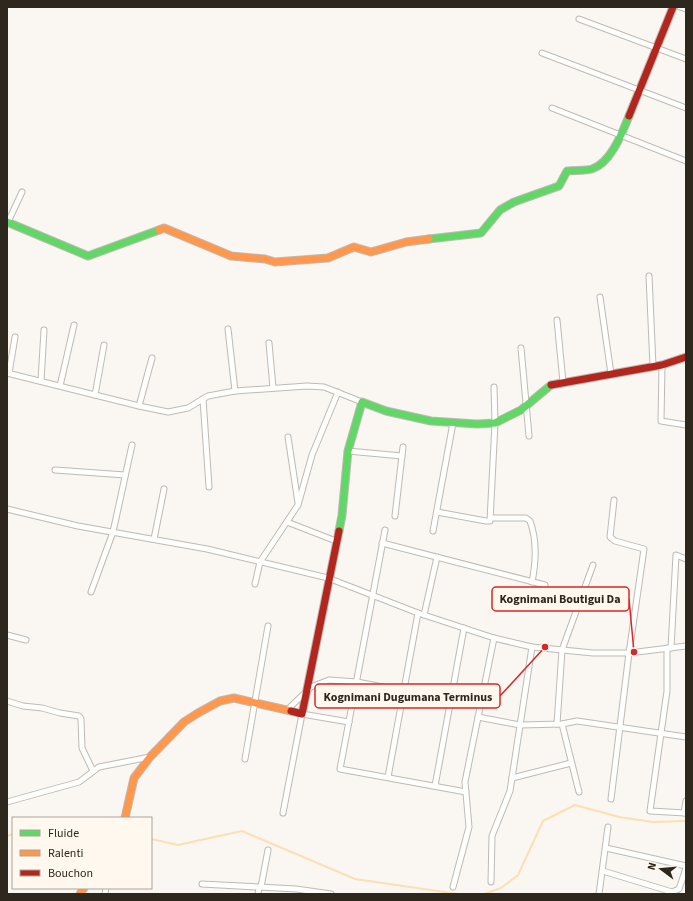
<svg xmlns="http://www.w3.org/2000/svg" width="693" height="901" viewBox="0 0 693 901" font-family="'Source Sans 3',sans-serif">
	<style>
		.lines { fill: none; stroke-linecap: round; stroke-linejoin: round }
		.stream { stroke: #fcdfb3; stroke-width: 2 }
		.street-casing { stroke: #bfbab4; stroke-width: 7 }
		.fast-casing { stroke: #bfbab4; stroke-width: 9 }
		.slow-casing { stroke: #bfbab4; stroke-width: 9 }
		.jam-casing { stroke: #bfbab4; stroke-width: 9 }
		.street { stroke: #fefefd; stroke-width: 5 }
		.fast { stroke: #63d668; stroke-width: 7 }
		.slow { stroke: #ff974d; stroke-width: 7 }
		.jam { stroke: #b3261e; stroke-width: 7 }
		.leader { fill: none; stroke: #d62828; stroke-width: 1.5 }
		.callout-dot { fill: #d62828; stroke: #fef8ee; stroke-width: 1.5 }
		.callout { fill: #fef8ee; stroke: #d62828; stroke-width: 1.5 }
		.callout-label { font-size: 12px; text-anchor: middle; font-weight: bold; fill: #2d271e }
	</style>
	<rect width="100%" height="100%" fill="#faf7f2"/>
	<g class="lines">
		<!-- stream -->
		<g class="stream">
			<polyline points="7,836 13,834"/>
			<polyline points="151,839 178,845 242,831 355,879 458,894"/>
			<polyline points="484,894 501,888 518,875 543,821 575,805 619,817 653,822 686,821"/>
		</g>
		<defs>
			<g id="street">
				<polyline points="680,7 686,9"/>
				<polyline points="579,19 686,59"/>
				<polyline points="542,53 686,108"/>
				<polyline points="552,108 686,161"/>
				<polyline points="8,222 22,192"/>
				<polyline points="649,276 653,366"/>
				<polyline points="600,297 611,374"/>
				<polyline points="557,320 563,382"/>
				<polyline points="228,329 235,391"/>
				<polyline points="269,343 273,388"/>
				<polyline points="521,348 529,436"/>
				<polyline points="662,365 661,421 686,425"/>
				<polyline points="7,373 139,406 168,412 188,408 208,396 235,391 307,386 324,387 362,402"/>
				<polyline points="9,373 15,337"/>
				<polyline points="41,381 44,330"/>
				<polyline points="60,386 74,325"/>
				<polyline points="95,395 104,345"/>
				<polyline points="203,399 209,487"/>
				<polyline points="139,406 152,358"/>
				<polyline points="288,437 298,503"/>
				<polyline points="348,451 402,456"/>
				<polyline points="55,470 125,475"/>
				<polyline points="7,509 78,526 207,549 328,578 418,613 494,638 532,647 593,653 629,653 686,646"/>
				<polyline points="437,512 486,521 490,521 495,423 494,387"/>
				<polyline points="395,516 403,447"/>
				<path d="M491,518H526L530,521C537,540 536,562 532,582"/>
				<polyline points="287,522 336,541"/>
				<polyline points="385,530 340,769 466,792"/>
				<polyline points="433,531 453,423"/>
				<polyline points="154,539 164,489"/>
				<polyline points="382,543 545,585"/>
				<polyline points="255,584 260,562 298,505 312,455 338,392"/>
				<polyline points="91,592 113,532 132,445"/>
				<polyline points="424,615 437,557"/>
				<polyline points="7,635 26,640"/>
				<polyline points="667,648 667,691 650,811 686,813"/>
				<polyline points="671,648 676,555 686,559"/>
				<polyline points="7,701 23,706 42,708 60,713 79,716 81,719 82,748 93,771"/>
				<polyline points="287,710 311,687 329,680 357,682 451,700"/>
				<polyline points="478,717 520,725 562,724 577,721 686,737"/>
				<polyline points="557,724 562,650 593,565"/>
				<polyline points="562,724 579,792"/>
				<polyline points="245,759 268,626"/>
				<polyline points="388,777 418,613"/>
				<polyline points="512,778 571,763"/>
				<polyline points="435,786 464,628"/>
				<polyline points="611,799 629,653 644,549 615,541 610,537 614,500"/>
				<polyline points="7,802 79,782 99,767 150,757"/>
				<polyline points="283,813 302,714 349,722"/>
				<polyline points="684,813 686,801"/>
				<polyline points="606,848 686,866"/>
				<polyline points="603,871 672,892 679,889 686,868"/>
				<polyline points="491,882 492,836 510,791 532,647"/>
				<polyline points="202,884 296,889 331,894"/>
				<polyline points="261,887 268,850"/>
				<polyline points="453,887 469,827 465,782 494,638"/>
				<polyline points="105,894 106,888"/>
				<polyline points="258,894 259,887"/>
				<polyline points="599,894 608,827"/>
			</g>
			<g id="fast">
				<polyline points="7,222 88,256 159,230"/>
				<path d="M429,239L481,233L500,210L514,202L559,186L567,171C575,170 585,171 592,169C611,163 622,133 629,116"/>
				<polyline points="339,531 342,515 348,451 362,402 386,411 431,421 477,424 495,423 521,410 551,385"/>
			</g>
			<g id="slow">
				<polyline points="159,230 164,228 231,256 265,259 275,262 328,258 354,247 371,252 406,242 429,239"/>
				<polyline points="125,818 134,778 150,757 184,722 198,713 220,701 234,698 291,711"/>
				<polyline points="80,894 84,888"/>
			</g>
			<g id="jam">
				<polyline points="629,116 673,7"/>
				<polyline points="551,385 662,365 686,357"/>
				<polyline points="291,711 302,714 339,531"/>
			</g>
		</defs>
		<!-- street casing -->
		<use href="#street" class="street-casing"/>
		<!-- fast casing -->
		<use href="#fast" class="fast-casing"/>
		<!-- slow casing -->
		<use href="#slow" class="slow-casing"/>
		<!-- jam casing -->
		<use href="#jam" class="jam-casing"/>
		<!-- street -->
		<use href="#street" class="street"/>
		<!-- fast -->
		<use href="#fast" class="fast"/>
		<!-- slow -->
		<use href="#slow" class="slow"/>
		<!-- jam -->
		<use href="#jam" class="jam"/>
	</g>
	<!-- callouts -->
	<path class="leader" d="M634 652L629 599M545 647L500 696"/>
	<g class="callout-dot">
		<circle cx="634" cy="652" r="4"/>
		<circle cx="545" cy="647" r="4"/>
	</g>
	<g class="callout">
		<rect x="492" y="587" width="137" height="24" rx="4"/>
		<rect x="315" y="684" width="185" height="24" rx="4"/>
	</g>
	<g class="callout-label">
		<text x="560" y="603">Kognimani Boutigui Da</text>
		<text x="408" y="701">Kognimani Dugumana Terminus</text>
	</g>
	<!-- border -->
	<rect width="693" height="901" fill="none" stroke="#2d271e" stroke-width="16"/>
	<!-- legend -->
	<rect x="12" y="817" width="140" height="72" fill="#fef8ee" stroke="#aaa49b"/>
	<rect x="20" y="830" width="20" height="6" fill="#63d668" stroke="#aaa49b"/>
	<text x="48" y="837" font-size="12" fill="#2d271e">Fluide</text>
	<rect x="20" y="850" width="20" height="6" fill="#ff974d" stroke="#aaa49b"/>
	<text x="48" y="857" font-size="12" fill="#2d271e">Ralenti</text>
	<rect x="20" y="870" width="20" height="6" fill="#b3261e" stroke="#aaa49b"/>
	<text x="48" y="877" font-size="12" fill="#2d271e">Bouchon</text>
	<!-- north arrow -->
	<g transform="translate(661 869) rotate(286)" stroke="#fef8ee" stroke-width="3" paint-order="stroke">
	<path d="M0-3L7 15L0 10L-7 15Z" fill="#2d271e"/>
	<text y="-6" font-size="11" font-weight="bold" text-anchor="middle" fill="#2d271e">N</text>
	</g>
</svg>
